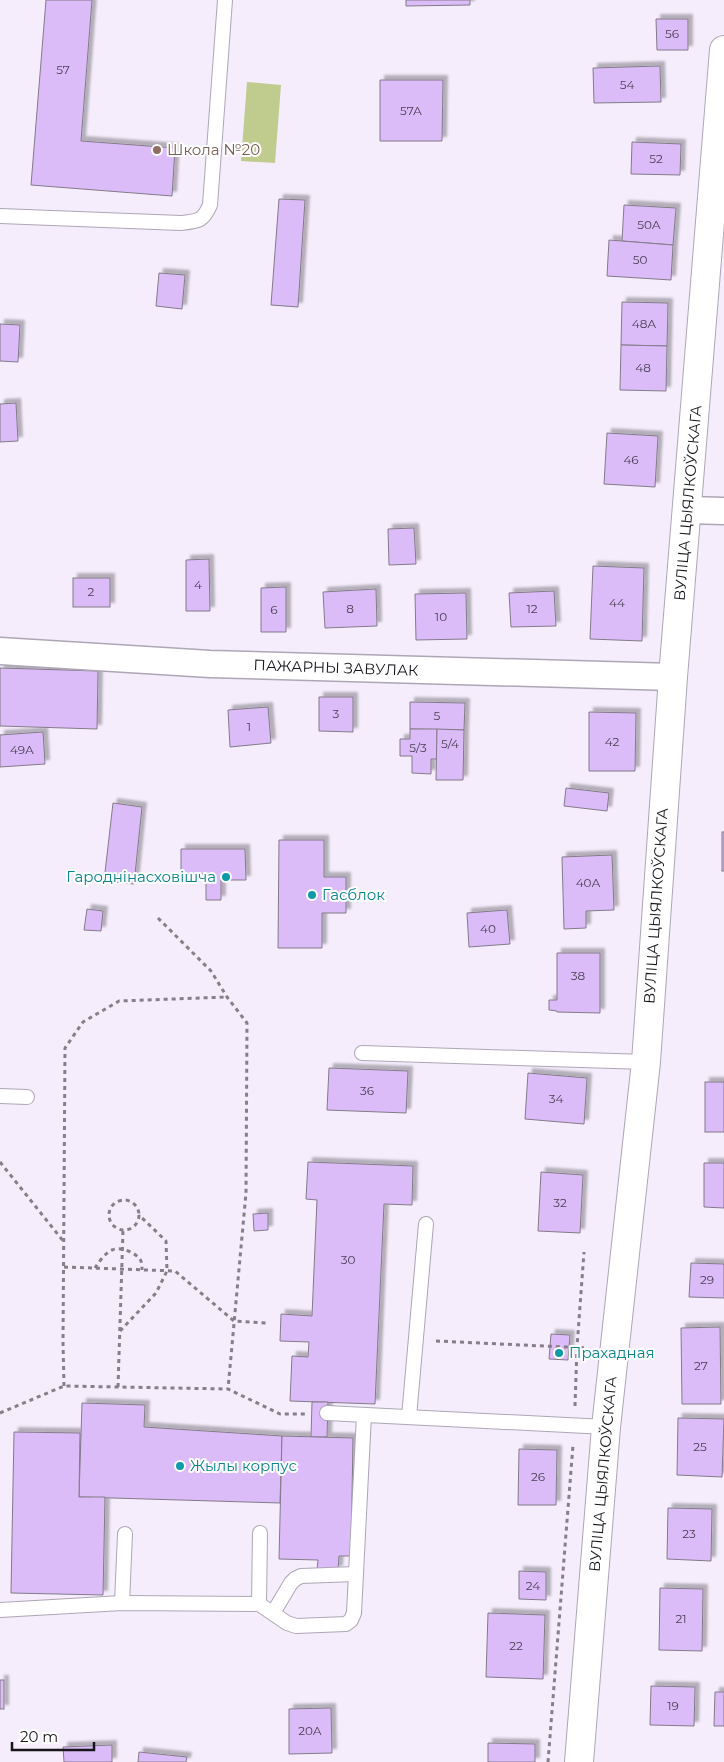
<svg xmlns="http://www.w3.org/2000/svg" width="724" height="1762" viewBox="0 0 724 1762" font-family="Montserrat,sans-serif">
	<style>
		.green { fill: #c0cc8e }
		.building { fill: #dcbcf8; stroke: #827b88; filter: url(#shadow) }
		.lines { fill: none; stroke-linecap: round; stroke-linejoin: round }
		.lane-casing { stroke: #ada6b4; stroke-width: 16 }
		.street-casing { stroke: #ada6b4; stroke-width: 29 }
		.secondary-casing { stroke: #ada6b4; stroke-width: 30 }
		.path { stroke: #847f89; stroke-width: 3; stroke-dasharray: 4 4; stroke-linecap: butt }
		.lane { stroke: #fff; stroke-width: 14 }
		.street { stroke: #fff; stroke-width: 26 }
		.secondary { stroke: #fff; stroke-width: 28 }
		.education-dot { fill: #8d6e63; stroke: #fff; stroke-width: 2 }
		.culture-dot { fill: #0f9aa8; stroke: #fff; stroke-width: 2 }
		.labels { text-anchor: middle; stroke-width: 4; stroke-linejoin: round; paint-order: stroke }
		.number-label { font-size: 12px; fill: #483f52 }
		.education-label { font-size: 15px; fill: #785e54; stroke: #fff; text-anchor: start }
		.street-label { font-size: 15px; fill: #17151a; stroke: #fff }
		.culture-label { font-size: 15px; fill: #0d838f; stroke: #fff; text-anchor: start }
	</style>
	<defs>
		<filter id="shadow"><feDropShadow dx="4.5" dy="-4.5" stdDeviation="1" flood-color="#0004"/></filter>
	</defs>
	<rect width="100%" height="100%" fill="#f5edfc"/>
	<!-- green -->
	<polygon class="green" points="247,82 281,85 275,163 241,161"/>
	<!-- building -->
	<g class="building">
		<polygon points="46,0 92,0 81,141 175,148 172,196 31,185"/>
		<polygon points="406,0 470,0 470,5 406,6"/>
		<polygon points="656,19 688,19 688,50 657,50"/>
		<polygon points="660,66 661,102 594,103 593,68"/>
		<polygon points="380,80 443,80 442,141 380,141"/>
		<polygon points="632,142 681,144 680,175 631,174"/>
		<polygon points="279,199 305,200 298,307 271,305"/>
		<polygon points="624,205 676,208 673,245 622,241"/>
		<polygon points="609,240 673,245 671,280 607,276"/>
		<polygon points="159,273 185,275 182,309 156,306"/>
		<polygon points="622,302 668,303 667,346 621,345"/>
		<polygon points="0,324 20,325 18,362 0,361"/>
		<polygon points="621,345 667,346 666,391 620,390"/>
		<polygon points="16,403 18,441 0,442 0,404"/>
		<polygon points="607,433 658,436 655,487 604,484"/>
		<polygon points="414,528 416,564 389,565 388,529"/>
		<polygon points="209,559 210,611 186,611 186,560"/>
		<polygon points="593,566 644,568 642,641 590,639"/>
		<rect x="73" y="578" width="37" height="29"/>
		<polygon points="286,587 286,632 261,632 261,588"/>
		<polygon points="376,589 377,626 325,628 323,592"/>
		<polygon points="554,591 556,626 511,627 509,593"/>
		<polygon points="466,593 467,639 416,640 415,594"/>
		<polygon points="0,668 98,671 97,729 0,726"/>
		<polygon points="319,697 353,697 353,732 319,731"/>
		<polygon points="410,702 465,703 464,730 410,729"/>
		<polygon points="268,707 271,743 230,747 228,710"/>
		<polygon points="589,712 636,713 635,771 589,771"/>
		<polygon points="410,729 437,729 437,759 431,759 431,774 412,773 412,756 400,756 400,739 410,739"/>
		<polygon points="437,729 464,730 463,780 436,780"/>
		<polygon points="43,732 45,764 0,767 0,735"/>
		<polygon points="566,788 609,793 607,811 564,806"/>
		<polygon points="113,803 142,807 134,884 104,881"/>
		<rect x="722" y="832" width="2" height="39"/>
		<polygon points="279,840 324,840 324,877 346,877 346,913 322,913 322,948 278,948"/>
		<polygon points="181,849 245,849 246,880 221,880 221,900 206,900 206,874 181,874"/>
		<polygon points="612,855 614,910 586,911 586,928 564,929 562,857"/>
		<polygon points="87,909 103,911 101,931 84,930"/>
		<polygon points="507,910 510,944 469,947 467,913"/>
		<polygon points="557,953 600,953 600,1013 557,1012 557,1011 549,1010 549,1000 557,1000"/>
		<polygon points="329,1068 408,1071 406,1113 327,1110"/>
		<polygon points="528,1073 587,1078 584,1124 525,1119"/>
		<rect x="705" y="1082" width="19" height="50"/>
		<polygon points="308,1162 413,1166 412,1205 384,1204 375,1404 290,1401 292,1356 308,1357 309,1342 280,1341 281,1314 312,1316 317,1200 306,1199"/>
		<polygon points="704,1163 724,1163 724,1208 704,1207"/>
		<polygon points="541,1172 583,1175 580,1233 538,1231"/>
		<polygon points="268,1213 268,1230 254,1231 253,1214"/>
		<polygon points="691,1263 724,1264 724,1298 689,1297"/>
		<polygon points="720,1327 721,1404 682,1404 681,1328"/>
		<polygon points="551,1334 570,1335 568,1360 549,1359"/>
		<polygon points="312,1402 328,1402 327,1437 311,1437"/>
		<polygon points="82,1403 145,1405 144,1427 282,1436 280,1503 79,1497"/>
		<polygon points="678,1418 724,1419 722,1477 677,1475"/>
		<polygon points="14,1432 80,1433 79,1497 105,1497 103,1595 11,1593"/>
		<polygon points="282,1436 353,1438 351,1556 339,1556 338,1570 317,1570 318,1560 279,1559"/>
		<polygon points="519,1449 557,1450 556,1505 518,1505"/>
		<polygon points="668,1508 712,1509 711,1561 667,1559"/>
		<polygon points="519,1571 546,1572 546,1600 519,1599"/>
		<polygon points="660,1588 703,1589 702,1651 659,1650"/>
		<polygon points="488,1613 545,1615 543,1679 486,1677"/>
		<rect x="0" y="1680" width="4" height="29"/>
		<polygon points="651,1686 695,1687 694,1726 650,1725"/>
		<polygon points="715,1692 724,1692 724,1726 714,1726"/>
		<polygon points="331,1708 332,1753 289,1754 289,1709"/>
		<polygon points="488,1743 535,1744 535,1762 488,1762"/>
		<polygon points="112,1745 112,1762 64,1762 63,1747"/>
		<polygon points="139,1752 187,1757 186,1762 138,1762"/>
	</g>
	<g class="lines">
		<defs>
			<g id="lane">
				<path d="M0,216L181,223C199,221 203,221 210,205L225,0"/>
				<polyline points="362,1053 646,1062"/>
				<polyline points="0,1096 27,1097"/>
				<polyline points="327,1413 606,1427"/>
				<polyline points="409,1417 426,1224"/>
				<polyline points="122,1603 125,1534"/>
				<polyline points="259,1604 260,1533"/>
				<polyline points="0,1610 122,1603 259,1604 287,1623 296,1626 346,1624 351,1620 354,1613 364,1415"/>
				<polyline points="273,1613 291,1583 295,1579 301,1576 356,1574"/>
			</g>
			<g id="street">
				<polyline points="687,510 724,511"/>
				<polyline points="0,651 210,664 673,677"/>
			</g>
			<polyline id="secondary" points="579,1762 606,1427 646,1062 673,677 724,50"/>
		</defs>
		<!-- lane casing -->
		<use href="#lane" class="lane-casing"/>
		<!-- street casing -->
		<use href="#street" class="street-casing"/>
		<!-- secondary casing -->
		<use href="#secondary" class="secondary-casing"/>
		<!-- path -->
		<g class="path">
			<polyline points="158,918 211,971 227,997 247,1023 246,1193 228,1389"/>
			<polyline points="0,1162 64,1242"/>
			<circle cx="124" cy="1215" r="15"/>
			<polyline points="64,1267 175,1271 234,1321 266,1323"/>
			<path d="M95,1268C99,1262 105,1253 112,1250C121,1246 137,1253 141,1261C142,1264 142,1267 142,1270"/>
			<polyline points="120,1331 156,1293 167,1271 166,1241 139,1215"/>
			<polyline points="436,1341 587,1348"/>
			<polyline points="64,1386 63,1343 65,1048 83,1022 119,1001 227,997"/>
			<polyline points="118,1387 123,1230"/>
			<polyline points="575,1406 577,1347 584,1252"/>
			<polyline points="0,1413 64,1386 228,1389 280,1414 308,1414"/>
			<polyline points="548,1762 573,1445"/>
		</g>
		<!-- lane -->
		<use href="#lane" class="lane"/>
		<!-- street -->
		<use href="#street" class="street"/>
		<!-- secondary -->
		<use href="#secondary" class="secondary"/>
	</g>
	<!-- markers -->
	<circle class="education-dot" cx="157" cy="150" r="5"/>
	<g class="culture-dot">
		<circle cx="226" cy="877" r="5"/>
		<circle cx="312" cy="895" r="5"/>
		<circle cx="559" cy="1353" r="5"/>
		<circle cx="180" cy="1466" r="5"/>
	</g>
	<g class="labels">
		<!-- number labels -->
		<g class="number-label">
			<text x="672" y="38">56</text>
			<text x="63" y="74">57</text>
			<text x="627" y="89">54</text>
			<text x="411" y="115">57А</text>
			<text x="656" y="163">52</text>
			<text x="649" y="229">50А</text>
			<text x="640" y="264">50</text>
			<text x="644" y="328">48А</text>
			<text x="643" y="372">48</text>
			<text x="631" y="464">46</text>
			<text x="198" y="589">4</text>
			<text x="91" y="596">2</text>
			<text x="617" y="607">44</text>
			<text x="350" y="613">8</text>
			<text x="532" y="613">12</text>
			<text x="274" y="614">6</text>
			<text x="441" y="621">10</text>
			<text x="336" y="718">3</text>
			<text x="437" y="720">5</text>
			<text x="249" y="731">1</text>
			<text x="612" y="746">42</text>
			<text x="450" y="748">5/4</text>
			<text x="418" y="752">5/3</text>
			<text x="22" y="754">49А</text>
			<text x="588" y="887">40А</text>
			<text x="488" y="933">40</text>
			<text x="578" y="980">38</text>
			<text x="367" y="1095">36</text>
			<text x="556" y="1103">34</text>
			<text x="560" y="1207">32</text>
			<text x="348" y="1264">30</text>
			<text x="707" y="1284">29</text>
			<text x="701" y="1370">27</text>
			<text x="700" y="1451">25</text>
			<text x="538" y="1481">26</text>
			<text x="689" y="1538">23</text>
			<text x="533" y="1590">24</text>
			<text x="681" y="1623">21</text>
			<text x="516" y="1650">22</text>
			<text x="673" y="1710">19</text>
			<text x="310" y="1735">20А</text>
		</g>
		<!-- education labels -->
		<g class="education-label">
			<text x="167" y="155">Школа №20</text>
		</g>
		<!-- street labels -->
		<g class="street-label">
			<text transform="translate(688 503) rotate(-85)" y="5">ВУЛІЦА ЦЫЯЛКОЎСКАГА</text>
			<text transform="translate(336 668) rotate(2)" y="5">ПАЖАРНЫ ЗАВУЛАК</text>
			<text transform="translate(656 906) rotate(-86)" y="5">ВУЛІЦА ЦЫЯЛКОЎСКАГА</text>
			<text transform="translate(603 1474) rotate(-85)" y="5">ВУЛІЦА ЦЫЯЛКОЎСКАГА</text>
		</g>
		<!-- culture labels -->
		<g class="culture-label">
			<text x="216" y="882" text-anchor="end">Гароднінасховішча</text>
			<text x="322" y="900">Гасблок</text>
			<text x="569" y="1358">Прахадная</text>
			<text x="190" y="1471">Жылы корпус</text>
		</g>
	</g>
	<!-- scale -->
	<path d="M12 1742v8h82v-8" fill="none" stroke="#17151a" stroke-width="2.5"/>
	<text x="20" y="1742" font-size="15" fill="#17151a" stroke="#ffffff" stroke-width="4" paint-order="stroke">20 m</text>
</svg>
